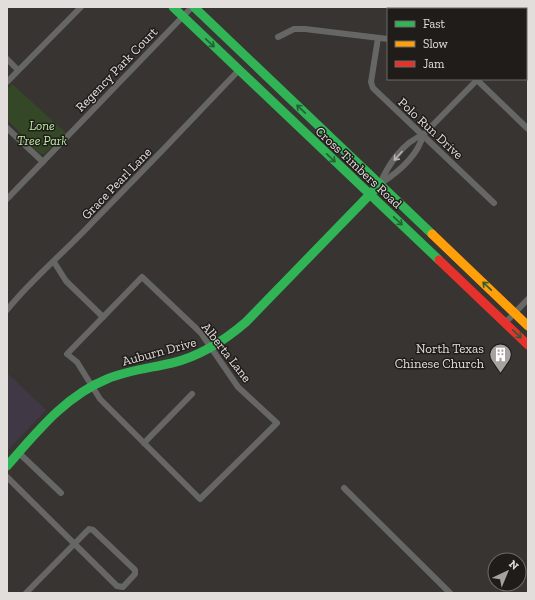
<svg xmlns="http://www.w3.org/2000/svg" width="535" height="600" viewBox="0 0 535 600" font-family="'Zilla Slab',serif">
	<style>
		.education { fill: #413846 }
		.green { fill: #344827 }
		.lines { fill: none; stroke-linecap: round; stroke-linejoin: round }
		.street { stroke: #666665; stroke-width: 6 }
		.fast { stroke: #30b455; stroke-width: 9 }
		.slow { stroke: #ff9f0a; stroke-width: 9 }
		.jam { stroke: #e5322d; stroke-width: 9 }
		.oneway { stroke: #276035 }
		.oneway2 { stroke: #b7b4b2 }
		.labels { text-anchor: middle; stroke-width: 3; stroke-linejoin: round; paint-order: stroke }
		.street-label { font-size: 13px; fill: #e2dedb; stroke: #1f1c1a }
		.park-label { font-size: 13px; font-style: italic; fill: #bfeea3; stroke: #1f1c1a }
		.poi-label { font-size: 13px; fill: #e2dedb; stroke: #1f1c1a; text-anchor: end }
	</style>
	<rect width="100%" height="100%" fill="#373432"/>
	<!-- education -->
	<polygon class="education" points="8,374 46,410 7,451 7,376"/>
	<!-- green -->
	<polygon class="green" points="12,84 66,133 44,154 39,153 7,119 7,89"/>
	<g class="lines">
		<!-- street -->
		<g class="street">
			<polyline points="526,22 528,18"/>
			<polyline points="278,37 294,29 305,29 388,39"/>
			<polyline points="378,38 371,82 373,88 494,203"/>
			<polyline points="7,59 18,70"/>
			<polyline points="476,79 528,129"/>
			<polyline points="7,82 81,7"/>
			<polyline points="7,128 43,162"/>
			<path d="M380,184C388,165 403,142 423,135L478,79"/>
			<path d="M380,184C397,173 418,156 423,135"/>
			<polyline points="7,199 192,7"/>
			<polyline points="54,262 66,281 103,317"/>
			<polygon points="142,277 201,333 238,387 277,423 200,499 100,399 77,362 67,354"/>
			<path d="M7,310C30,281 59,257 85,230C137,177 188,124 239,70"/>
			<polyline points="505,323 528,299"/>
			<polyline points="144,443 192,394"/>
			<polyline points="19,453 61,493"/>
			<polyline points="7,477 117,586 123,587 135,574 135,570 93,530 89,529 26,593"/>
			<polyline points="344,488 450,593"/>
		</g>
		<!-- fast -->
		<g class="fast">
			<polyline points="173,7 439,260"/>
			<polyline points="194,7 432,234"/>
			<path d="M7,466C36,433 65,396 107,379C128,370 151,368 172,363C201,356 224,341 246,322L380,184"/>
		</g>
		<!-- slow -->
		<polyline class="slow" points="432,234 528,326"/>
		<!-- jam -->
		<polyline class="jam" points="439,260 528,345"/>
	</g>
	<!-- one-way arrows -->
	<defs><path id="oneway-shaft" d="M-6 0H5M1.5-3L5.5 0L1.5 3" fill="none" stroke-width="1.6" stroke-linecap="round" stroke-linejoin="round"/></defs>
	<g class="oneway">
		<use href="#oneway-shaft" transform="translate(210 43) rotate(43)"/>
		<use href="#oneway-shaft" transform="translate(301 109) rotate(-137)"/>
		<use href="#oneway-shaft" transform="translate(331 158) rotate(44)"/>
		<use href="#oneway-shaft" transform="translate(398 221) rotate(43)"/>
		<use href="#oneway-shaft" transform="translate(487 286) rotate(-136)"/>
		<use href="#oneway-shaft" transform="translate(517 334) rotate(44)"/>
	</g>
	<use class="oneway2" href="#oneway-shaft" transform="translate(398 156) rotate(132)"/>
	<!-- icons -->
	<defs>
		<symbol id="building-pin" viewBox="-11 -11 22 30"><path d="M0 17L-7.5 6A9.5 9.5 0 1 1 7.5 6Z" fill="#a6a2a0" stroke="#1f1c1a"/><path d="M-4-6H4V6H1V3H-1V6H-4ZM-2.5-4.3h1.7v1.8h-1.7ZM.8-4.3h1.7v1.8H.8ZM-2.5-1h1.7V.8h-1.7ZM.8-1h1.7V.8H.8Z" fill="#fff"/></symbol>
	</defs>
	<g fill-rule="evenodd">
		<use href="#building-pin" x="488" y="342" width="25" height="34"/>
	</g>
	<g class="labels">
		<!-- street labels -->
		<g class="street-label">
			<text transform="translate(116 69) rotate(-46)" y="5">Regency Park Court</text>
			<text transform="translate(431 128) rotate(43)" y="5">Polo Run Drive</text>
			<text transform="translate(359 167) rotate(43)" y="5">Cross Timbers Road</text>
			<text transform="translate(116 183) rotate(-46)" y="5">Grace Pearl Lane</text>
			<text transform="translate(159 351) rotate(-15)" y="5">Auburn Drive</text>
			<text transform="translate(227 352) rotate(52)" y="5">Alberta Lane</text>
		</g>
		<!-- park labels -->
		<g class="park-label">
			<text x="42" y="130">Lone<tspan x="42" dy="15">Tree Park</tspan></text>
		</g>
		<!-- poi labels -->
		<g class="poi-label">
			<text x="484" y="353">North Texas<tspan x="484" dy="15">Chinese Church</tspan></text>
		</g>
	</g>
	<!-- border -->
	<rect width="535" height="600" fill="none" stroke="#e2dedb" stroke-width="16"/>
	<!-- legend -->
	<rect x="387" y="8" width="140" height="72" fill="#1f1c1a" stroke="#6d6a67"/>
	<rect x="395" y="21" width="20" height="6" fill="#30b455" stroke="#6d6a67"/>
	<text x="423" y="28" font-size="12" fill="#e2dedb">Fast</text>
	<rect x="395" y="41" width="20" height="6" fill="#ff9f0a" stroke="#6d6a67"/>
	<text x="423" y="48" font-size="12" fill="#e2dedb">Slow</text>
	<rect x="395" y="61" width="20" height="6" fill="#e5322d" stroke="#6d6a67"/>
	<text x="423" y="68" font-size="12" fill="#e2dedb">Jam</text>
	<!-- north arrow -->
	<g transform="translate(507 572) rotate(44)"><circle r="19" fill="#1f1c1a" stroke="#6d6a67"/>
	<path d="M0-3L7 15L0 10L-7 15Z" fill="#a6a2a0"/>
	<text y="-6" font-size="11" font-weight="bold" text-anchor="middle" fill="#e2dedb">N</text>
	</g>
</svg>
